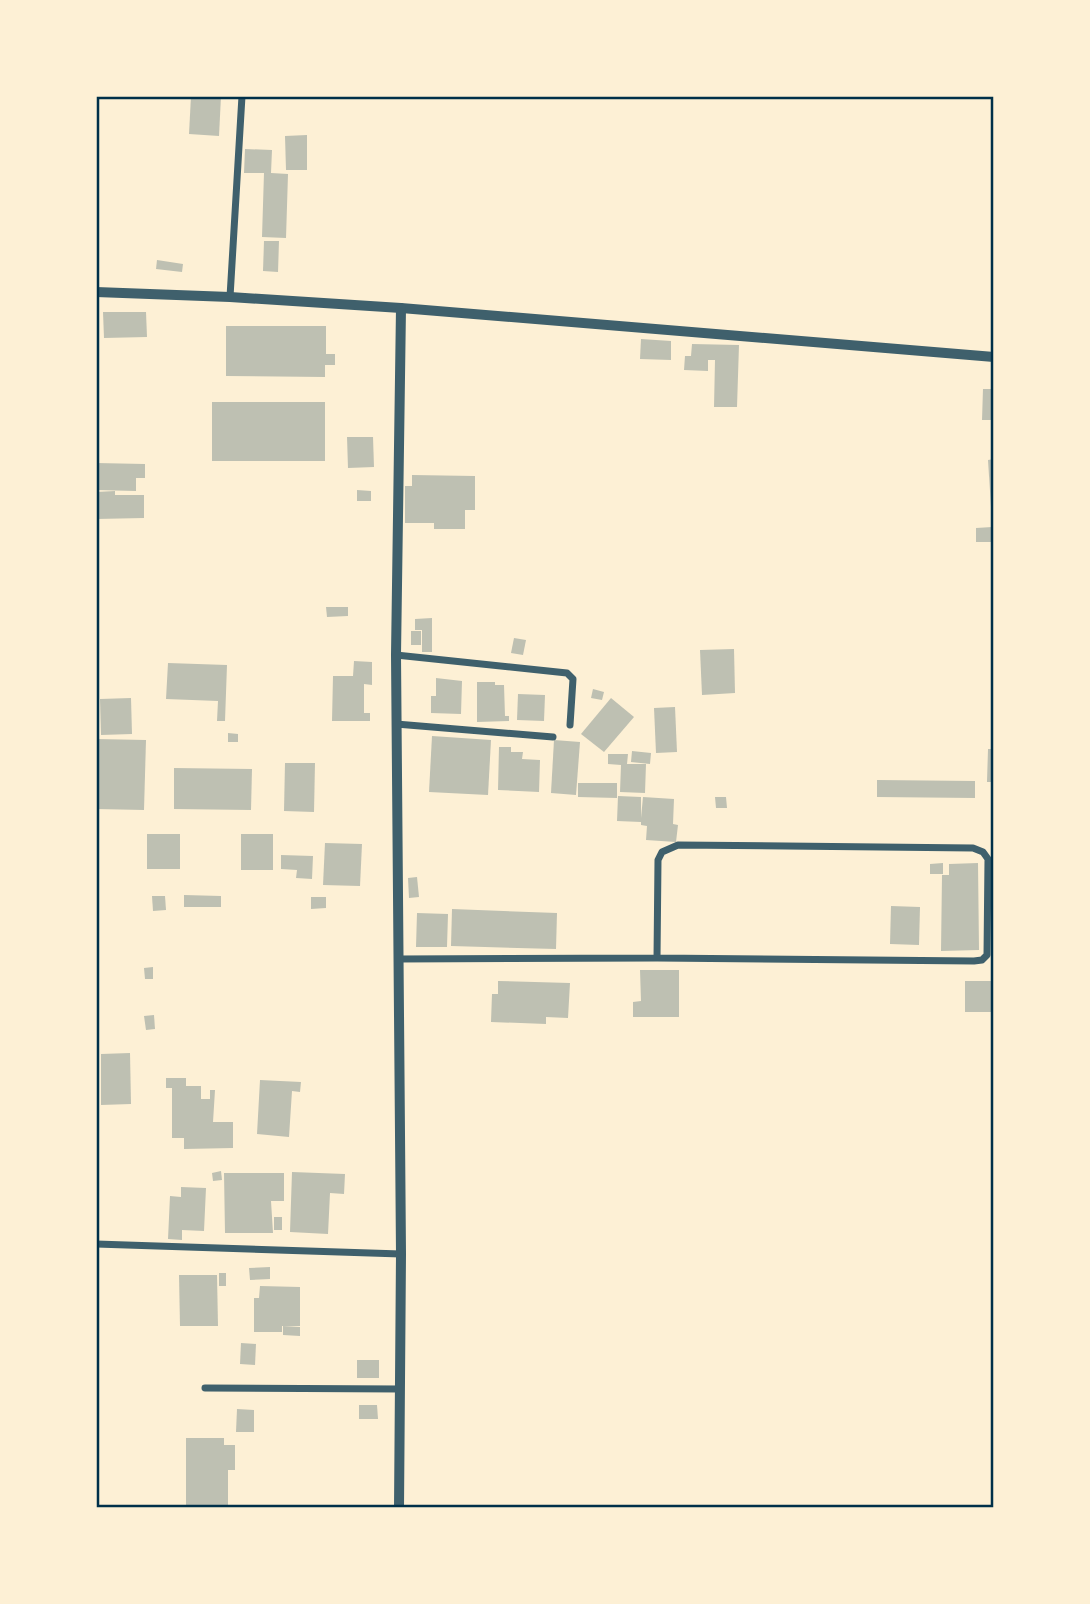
<svg xmlns="http://www.w3.org/2000/svg" width="1090" height="1604" viewBox="0 0 1090 1604" font-family="'Source Sans 3',sans-serif">
	<style>
		.building { fill: #bec0b2 }
		.lines { fill: none; stroke-linecap: round; stroke-linejoin: round }
		.minor { stroke: #3f606c; stroke-width: 7 }
		.tertiary { stroke: #3f606c; stroke-width: 10 }
		.neatline { fill: none; stroke: #003049; stroke-width: 2.5 }
	</style>
	<rect width="100%" height="100%" fill="#fdf0d5"/>
	<!-- building -->
	<g class="building">
		<polygon points="191,96 221,96 219,136 189,134"/>
		<polygon points="307,135 307,170 286,170 285,136"/>
		<polygon points="245,149 272,150 271,173 288,174 286,238 262,237 264,173 244,173"/>
		<polygon points="264,241 279,241 278,272 263,271"/>
		<polygon points="157,260 183,264 182,272 156,269"/>
		<polygon points="103,312 146,312 147,337 104,338"/>
		<polygon points="226,326 326,326 326,354 335,354 335,365 325,365 325,377 226,376"/>
		<polygon points="641,339 671,341 671,360 640,359"/>
		<polygon points="692,344 739,345 737,407 714,407 715,360 708,360 708,371 684,370 685,356 691,356"/>
		<polygon points="983,389 994,389 994,420 982,420"/>
		<rect x="212" y="402" width="113" height="59"/>
		<polygon points="347,437 373,437 374,467 348,468"/>
		<polygon points="994,459 994,522 992,522 988,460"/>
		<polygon points="96,463 145,464 145,478 136,478 136,491 96,490"/>
		<polygon points="412,475 475,476 475,510 465,510 465,529 434,529 434,523 405,523 405,486 412,486"/>
		<polygon points="357,490 371,491 371,501 357,501"/>
		<polygon points="115,491 115,495 144,495 144,518 96,519 96,492"/>
		<polygon points="992,527 993,542 976,542 976,528"/>
		<polygon points="326,607 348,607 348,616 327,617"/>
		<polygon points="432,618 432,652 422,652 422,630 415,630 415,619"/>
		<rect x="411" y="631" width="10" height="14"/>
		<polygon points="514,638 526,640 523,655 511,653"/>
		<polygon points="734,649 735,693 702,695 700,650"/>
		<polygon points="354,661 372,662 372,685 364,684 364,713 370,713 370,721 332,721 333,676 353,676"/>
		<polygon points="168,663 227,665 225,721 217,721 218,701 166,699"/>
		<polygon points="436,678 462,681 461,714 431,713 431,696 436,696"/>
		<polygon points="477,682 495,682 495,685 504,685 505,716 509,716 509,721 477,722"/>
		<polygon points="593,689 604,692 602,700 591,698"/>
		<polygon points="518,694 545,695 544,721 517,720"/>
		<polygon points="131,698 132,734 101,735 100,699"/>
		<polygon points="611,698 634,717 604,752 581,734"/>
		<polygon points="675,707 677,752 656,753 654,708"/>
		<polygon points="228,733 238,734 238,742 228,742"/>
		<polygon points="432,736 491,740 488,795 429,792"/>
		<polygon points="96,739 146,740 144,810 96,809"/>
		<polygon points="554,740 580,742 576,795 551,793"/>
		<polygon points="499,747 511,747 511,752 523,752 522,759 540,760 539,792 498,790"/>
		<polygon points="988,749 994,749 994,782 987,782"/>
		<polygon points="632,751 651,753 650,764 631,762"/>
		<polygon points="608,754 628,754 627,764 646,764 645,793 620,792 621,765 608,764"/>
		<polygon points="285,763 315,763 314,812 284,811"/>
		<polygon points="174,768 252,769 251,810 174,809"/>
		<polygon points="877,780 975,781 975,798 877,797"/>
		<polygon points="578,783 617,783 617,798 578,797"/>
		<polygon points="618,796 641,797 641,818 643,797 674,799 673,824 678,825 676,842 646,840 647,826 641,825 641,822 617,821"/>
		<polygon points="715,797 726,797 727,808 716,808"/>
		<rect x="147" y="834" width="33" height="35"/>
		<rect x="241" y="834" width="32" height="36"/>
		<polygon points="325,843 362,844 360,886 323,885"/>
		<polygon points="281,855 313,856 312,879 296,878 297,870 281,869"/>
		<polygon points="943,863 943,874 930,874 930,864"/>
		<polygon points="978,863 979,950 941,951 942,875 949,875 949,864"/>
		<polygon points="417,877 419,897 409,898 408,878"/>
		<polygon points="184,895 221,896 221,907 184,907"/>
		<polygon points="152,896 165,896 166,910 153,911"/>
		<polygon points="311,897 326,897 326,908 311,909"/>
		<polygon points="891,906 920,907 919,945 890,944"/>
		<polygon points="452,909 557,913 556,949 451,946"/>
		<polygon points="417,913 448,914 447,947 416,947"/>
		<polygon points="153,967 153,979 145,979 144,968"/>
		<polygon points="640,970 679,970 679,1017 633,1017 633,1002 641,1001"/>
		<polygon points="498,981 570,983 568,1018 546,1017 546,1024 491,1022 492,994 498,994"/>
		<rect x="965" y="981" width="29" height="31"/>
		<polygon points="154,1015 155,1029 146,1030 144,1016"/>
		<polygon points="130,1053 131,1104 101,1105 101,1054"/>
		<polygon points="166,1078 186,1078 186,1086 201,1086 201,1099 210,1099 210,1090 215,1090 213,1122 233,1122 233,1148 184,1149 184,1138 172,1138 172,1088 166,1088"/>
		<polygon points="260,1080 301,1082 300,1092 292,1091 289,1137 257,1134"/>
		<polygon points="221,1171 222,1180 213,1181 212,1173"/>
		<polygon points="292,1172 345,1174 344,1194 330,1193 328,1234 290,1232"/>
		<polygon points="224,1173 284,1173 284,1201 271,1201 273,1233 225,1233"/>
		<polygon points="181,1187 206,1188 204,1231 182,1230 182,1240 168,1239 170,1196 181,1197"/>
		<rect x="274" y="1217" width="8" height="13"/>
		<polygon points="270,1267 270,1279 250,1280 249,1268"/>
		<rect x="219" y="1273" width="7" height="13"/>
		<polygon points="179,1275 217,1275 218,1326 180,1326"/>
		<polygon points="260,1286 300,1287 300,1326 282,1326 282,1332 254,1332 254,1298 259,1298"/>
		<polygon points="283,1326 300,1327 300,1336 283,1335"/>
		<polygon points="241,1343 256,1344 255,1365 240,1364"/>
		<rect x="357" y="1360" width="22" height="18"/>
		<polygon points="359,1405 377,1405 378,1419 359,1419"/>
		<polygon points="237,1409 254,1410 254,1432 236,1432"/>
		<polygon points="186,1438 224,1438 224,1445 235,1445 235,1470 228,1470 228,1505 211,1505 211,1508 186,1508"/>
	</g>
	<g class="lines">
		<!-- minor -->
		<g class="minor">
			<polyline points="230,297 242,96"/>
			<polyline points="396,655 567,673 573,679 570,725"/>
			<polyline points="396,724 553,737"/>
			<polyline points="398,959 657,958 974,961 982,960 987,955 988,859 983,852 973,848 678,845 662,852 658,860 657,958"/>
			<polyline points="96,1244 401,1254"/>
			<polyline points="205,1388 400,1389"/>
		</g>
		<!-- tertiary -->
		<g class="tertiary">
			<polyline points="96,292 230,297 401,308 994,357"/>
			<polyline points="399,1508 401,1254 396,655 401,308"/>
		</g>
	</g>
	<!-- border -->
	<rect width="1090" height="1604" fill="none" stroke="#fdf0d5" stroke-width="196"/>
	<rect x="98" y="98" width="894" height="1408" class="neatline"/>
</svg>
